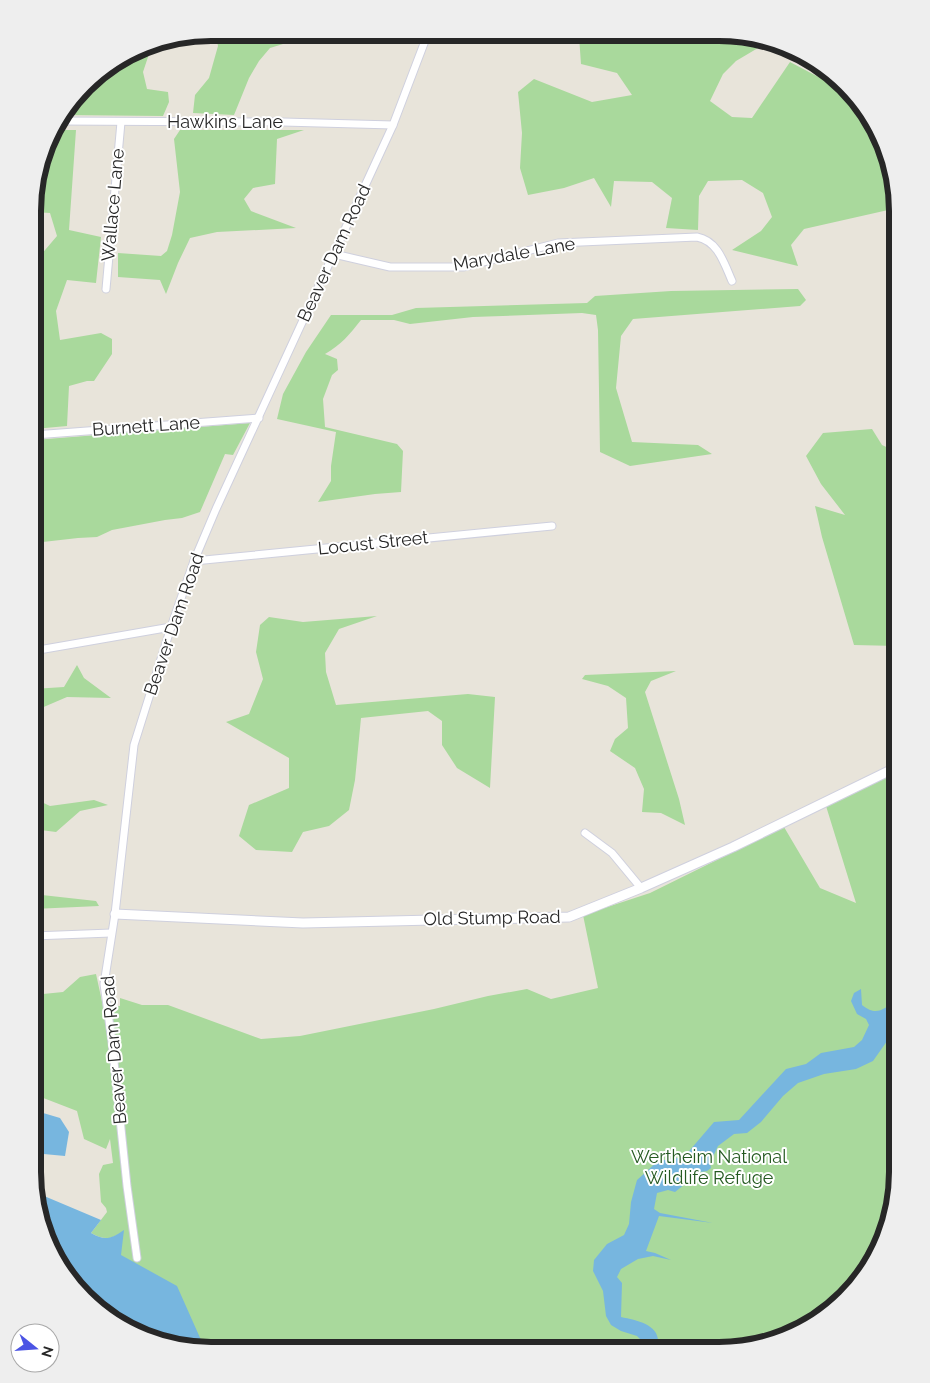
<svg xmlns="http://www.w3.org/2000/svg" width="930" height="1383" viewBox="0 0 930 1383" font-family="Raleway,sans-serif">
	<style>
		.green { fill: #a9d99c }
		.water { fill: #77b6df }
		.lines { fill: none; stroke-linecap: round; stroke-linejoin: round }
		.street-casing { stroke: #cfd0de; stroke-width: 9 }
		.secondary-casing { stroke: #cfd0de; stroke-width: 11 }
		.street { stroke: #fff; stroke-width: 7 }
		.secondary { stroke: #fff; stroke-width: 9 }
		.labels { text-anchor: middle; stroke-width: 4; stroke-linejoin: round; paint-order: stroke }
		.street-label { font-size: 18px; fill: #272727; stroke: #fff }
		.park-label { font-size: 18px; fill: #255a21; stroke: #fff }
		.rim { fill: none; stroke: #272727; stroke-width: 6 }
	</style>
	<rect width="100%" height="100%" fill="#e8e4da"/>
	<!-- green -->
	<g class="green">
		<polygon points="215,33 295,33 283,44 270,48 259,61 249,78 234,115 193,113 195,95 209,78 218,46"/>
		<polygon points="580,34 743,34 751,38 763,45 736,61 723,74 710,101 732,117 752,118 790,62 845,91 877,134 875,140 882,163 888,164 897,208 804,229 791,245 798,266 732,250 761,231 772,217 763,193 742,180 708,181 699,196 698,230 666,228 672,198 652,182 614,181 611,207 594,178 564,188 528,195 520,168 522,133 518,92 534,79 592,102 632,95 617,73 581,64 579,36"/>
		<polygon points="153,42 143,72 147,89 168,92 169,102 163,116 62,115 93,77"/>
		<polygon points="53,130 76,130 69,230 101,237 96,283 67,280 56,311 60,340 101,333 112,339 112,354 94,381 87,381 69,386 67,426 34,429 34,263 57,236 50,213 34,212 34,194 39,194 46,179 38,175"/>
		<polygon points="180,130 304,130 277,139 275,184 253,188 244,199 251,211 296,228 217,232 190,238 178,263 166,294 160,280 118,277 118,253 161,256 167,251 172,235 180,192 174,139"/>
		<path d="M798,289L806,300L800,306L633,319L621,336L616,388L632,442L698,445L712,454L630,466L600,452L598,330L596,315L582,313L473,317L410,324L394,320H361C350,334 341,345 325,354L337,359L338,370L332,375L323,399L325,427L397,444L403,451L401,492L375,494L318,502L331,481V466L336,432L277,419L283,394L306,352L331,315H392L416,308L587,303L595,296L671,291Z"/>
		<polygon points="250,423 233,455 225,454 200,512 182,518 165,520 112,530 97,537 78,538 34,543 34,440"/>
		<polygon points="872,429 882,445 897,452 897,646 854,645 822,537 815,506 845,515 821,484 806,456 823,433"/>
		<polygon points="377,616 339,629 325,653 326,672 336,705 468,694 495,697 490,788 457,768 442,745 442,721 428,711 361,718 355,780 349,810 329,826 303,832 292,852 256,850 239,836 249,805 289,788 289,758 226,722 249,714 263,679 256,652 260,625 269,617 303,622"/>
		<polygon points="77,665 84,678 111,698 67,697 39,709 33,713 33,689 64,687"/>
		<polygon points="676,671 651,681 645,692 679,799 685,825 661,813 642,812 644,789 635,768 610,751 615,739 628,728 626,698 608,686 582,679 585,675"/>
		<path d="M897,768V1184L867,1272L828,1313L788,1337L720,1350L188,1349L102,1314L46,1241L96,1253L118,1234C109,1241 100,1238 91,1233L107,1212L106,1208L101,1202L99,1174L103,1165L113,1163L110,1139L106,1149L84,1139L77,1111L33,1094V995L63,992L80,977L96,974L103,1006H120V998L142,1005H168L261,1039L300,1036L434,1009L488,996L527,989L551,999L598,988L583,915L650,893L784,827L820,888L856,903L826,806L857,792Z"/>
		<polygon points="33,798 50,806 94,800 108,805 80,811 56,832 33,829"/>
		<polygon points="33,894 96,901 99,906 33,909"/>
	</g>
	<!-- water -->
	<g class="water">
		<path d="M861,989L862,1005C877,1017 883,1009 897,1000V1027L873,1061L856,1069L824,1074L798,1083L783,1096L761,1122L747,1133L734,1134L718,1146L710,1163L711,1168L707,1171L700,1172L697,1177L706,1183L690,1180L675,1192L668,1190L657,1193L654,1209L660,1213L713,1223L659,1216L646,1251L655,1253L671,1260L653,1256L638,1259L621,1269L617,1277L622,1283L621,1317C639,1321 664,1325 657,1350H637L644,1343L637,1336L621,1331L611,1325L606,1316L603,1291L593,1271L594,1260L607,1244L624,1235L629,1224L631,1202L637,1180L658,1161L684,1157L714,1122L739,1120L786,1069L806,1064L821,1053L854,1047L862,1040L869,1025L866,1019L857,1014L851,1001L854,993Z"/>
		<polygon points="33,1110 60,1118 69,1132 65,1156 33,1153"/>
		<path d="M37,1193L101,1220L91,1233C105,1241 111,1239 124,1230L121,1255L177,1286L205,1349H188L102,1314L46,1241Z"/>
	</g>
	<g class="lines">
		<defs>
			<g id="street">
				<polyline points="794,55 833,77"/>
				<polyline points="57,121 283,122 393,125"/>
				<path d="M334,254L390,267H464L558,243L697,237C718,241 724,263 732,281"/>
				<polyline points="106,289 121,122"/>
				<polyline points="34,435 259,418"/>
				<polyline points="194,561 552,526"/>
				<polyline points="33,651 171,627"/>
				<polyline points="585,833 612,853 641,888"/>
				<polyline points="33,936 111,933"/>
				<polyline points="137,1258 127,1186 112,1042 104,984 115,914 134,745 171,627 194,561 216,509 393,125 428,33"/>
			</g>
			<polyline id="secondary" points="115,914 303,923 569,917 641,888 733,847 897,767"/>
		</defs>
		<!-- street casing -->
		<use href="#street" class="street-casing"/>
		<!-- secondary casing -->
		<use href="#secondary" class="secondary-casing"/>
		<!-- street -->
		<use href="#street" class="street"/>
		<!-- secondary -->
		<use href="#secondary" class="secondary"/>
	</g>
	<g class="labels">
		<!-- street labels -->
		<g class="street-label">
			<text x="225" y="128">Hawkins Lane</text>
			<text transform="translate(113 205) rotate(-85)" y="6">Wallace Lane</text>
			<text transform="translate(334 253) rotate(-65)" y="6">Beaver Dam Road</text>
			<text transform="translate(514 254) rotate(-10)" y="6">Marydale Lane</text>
			<text transform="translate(146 426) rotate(-4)" y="6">Burnett Lane</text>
			<text transform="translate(373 543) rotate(-6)" y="6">Locust Street</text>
			<text transform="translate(174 624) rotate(-71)" y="6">Beaver Dam Road</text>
			<text transform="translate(492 918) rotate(-1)" y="6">Old Stump Road</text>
			<text transform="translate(114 1050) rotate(-95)" y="6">Beaver Dam Road</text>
		</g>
		<!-- park labels -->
		<g class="park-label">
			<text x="709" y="1163">Wertheim National<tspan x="709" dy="21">Wildlife Refuge</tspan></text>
		</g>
	</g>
	<!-- crop -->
	<path d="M0 0H930V1383H0ZM211 41H719A170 170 0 0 1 889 211V1172A170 170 0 0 1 719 1342H211A170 170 0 0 1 41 1172V211A170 170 0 0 1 211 41Z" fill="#eee" fill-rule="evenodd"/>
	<path class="rim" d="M211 41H719A170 170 0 0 1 889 211V1172A170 170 0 0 1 719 1342H211A170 170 0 0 1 41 1172V211A170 170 0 0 1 211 41Z"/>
	<!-- north arrow -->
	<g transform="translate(35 1348) rotate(107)"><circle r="24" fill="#ffffff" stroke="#a9a9a9"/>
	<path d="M0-4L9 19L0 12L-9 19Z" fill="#4b54e4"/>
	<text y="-8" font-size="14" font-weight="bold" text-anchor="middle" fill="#272727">N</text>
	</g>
</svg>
